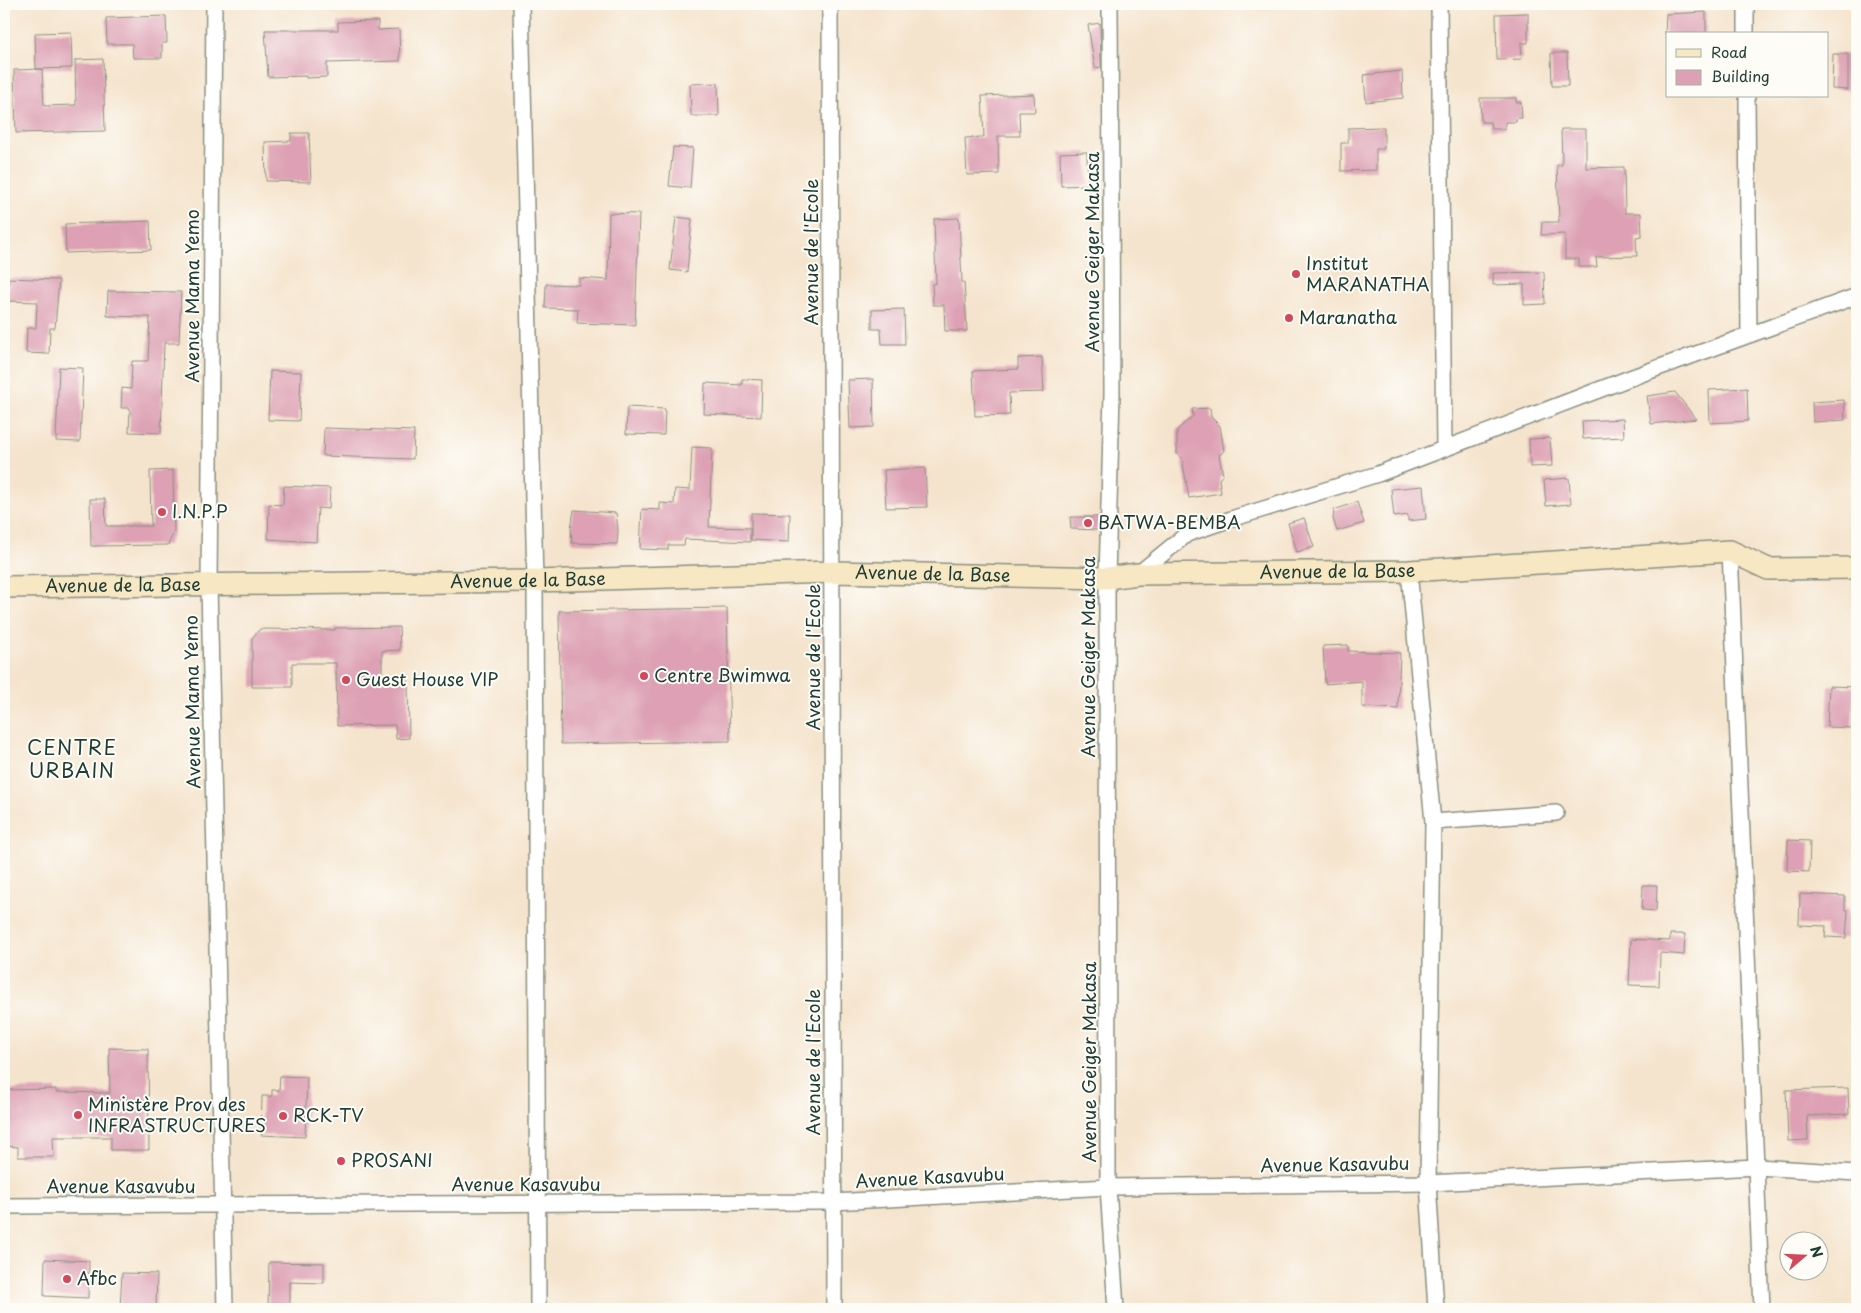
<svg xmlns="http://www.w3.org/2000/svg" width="1861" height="1313" viewBox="0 0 1861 1313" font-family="'Playpen Sans',sans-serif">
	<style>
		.building { fill: #dda0b4 }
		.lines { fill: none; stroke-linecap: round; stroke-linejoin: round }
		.street-casing { stroke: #8a9080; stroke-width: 18 }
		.secondary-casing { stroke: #8a9080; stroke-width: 24 }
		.street { stroke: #fff; stroke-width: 15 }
		.secondary { stroke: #f7e8c3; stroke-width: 21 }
		.poi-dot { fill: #d1495b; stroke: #fdfcf7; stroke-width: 2 }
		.labels { text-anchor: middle; stroke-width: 4; stroke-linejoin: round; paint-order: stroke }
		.street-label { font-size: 18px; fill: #1f3d34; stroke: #fdfcf7 }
		.poi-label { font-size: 18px; fill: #1f3d34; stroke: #fdfcf7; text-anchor: start }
		.quarter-label { font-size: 20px; letter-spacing: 1px; fill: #1f3d34; stroke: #fdfcf7 }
	</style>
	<rect width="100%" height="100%" fill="#fdfcf7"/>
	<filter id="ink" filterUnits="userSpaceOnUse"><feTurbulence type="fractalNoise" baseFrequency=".02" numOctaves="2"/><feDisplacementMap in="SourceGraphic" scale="10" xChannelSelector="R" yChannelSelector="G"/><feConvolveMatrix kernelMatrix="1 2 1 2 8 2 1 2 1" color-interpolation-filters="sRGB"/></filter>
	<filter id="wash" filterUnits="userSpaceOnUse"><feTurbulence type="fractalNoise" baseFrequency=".0096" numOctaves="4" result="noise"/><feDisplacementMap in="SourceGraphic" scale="20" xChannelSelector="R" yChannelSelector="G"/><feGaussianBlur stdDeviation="1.12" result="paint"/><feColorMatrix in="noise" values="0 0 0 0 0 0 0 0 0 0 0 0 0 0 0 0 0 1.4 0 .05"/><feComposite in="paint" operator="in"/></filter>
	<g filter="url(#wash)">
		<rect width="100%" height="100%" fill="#f5e4cd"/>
		<g id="blocks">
			<!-- building -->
			<g class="building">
				<polygon points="1706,12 1706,34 1665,34 1666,14"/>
				<polygon points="1528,13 1528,43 1521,43 1522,59 1497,60 1496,14"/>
				<polygon points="166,16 167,43 162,43 162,58 133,58 132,44 107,44 106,18"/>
				<polygon points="378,21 378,30 399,29 400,61 327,63 327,77 306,78 306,76 268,77 265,30 338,30 338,22"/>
				<polygon points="1100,23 1101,67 1095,68 1088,25"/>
				<polygon points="71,32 72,68 36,69 35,33"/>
				<polygon points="1551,53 1567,53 1568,86 1552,86"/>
				<polygon points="1833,54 1848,54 1848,90 1832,89"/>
				<polygon points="103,59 105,131 16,133 14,70 42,69 44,106 76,105 75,60"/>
				<polygon points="1402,71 1403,98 1366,102 1364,75"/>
				<polygon points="718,83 719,116 691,116 690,84"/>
				<polygon points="1034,94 1035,112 1019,112 1020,136 998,136 999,174 967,175 965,138 984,137 982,96"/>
				<polygon points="1480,98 1516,98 1516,102 1521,102 1522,118 1516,118 1516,122 1505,122 1505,129 1491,129 1490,122 1481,122"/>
				<polygon points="1384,127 1384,149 1376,149 1376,170 1341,171 1341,143 1348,143 1348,128"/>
				<polygon points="1561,129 1586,129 1586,168 1624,167 1625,213 1641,213 1642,236 1636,237 1637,256 1596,257 1597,267 1579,267 1579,259 1565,259 1565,234 1541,235 1542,222 1559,222 1557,165 1562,165"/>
				<polygon points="291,133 309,133 311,182 266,181 265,142 291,141"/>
				<polygon points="673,147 693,148 690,188 669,186"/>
				<polygon points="1087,152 1088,185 1061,186 1060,153"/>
				<polygon points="609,213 639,214 635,325 577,323 578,309 545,308 546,284 579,285 579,278 608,280"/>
				<polygon points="676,217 692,219 687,272 670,270"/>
				<polygon points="959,218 962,282 964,282 967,331 945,331 944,305 933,305 932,284 936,283 934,219"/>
				<polygon points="150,221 151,250 66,253 65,224"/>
				<polygon points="1544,272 1545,304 1524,305 1524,284 1493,285 1493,273"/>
				<polygon points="9,278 59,280 55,328 50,328 49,354 26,353 27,328 36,328 37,302 8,301"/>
				<polygon points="108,291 181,292 179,343 164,343 161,433 129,432 130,408 121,408 122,388 131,389 132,361 148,361 150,317 107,316"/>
				<polygon points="904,309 905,344 882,344 881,329 872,329 872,310"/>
				<polygon points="1042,357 1044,392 1009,393 1010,415 975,416 973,371 1018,369 1018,358"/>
				<polygon points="59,367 83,368 80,442 56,441"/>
				<polygon points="270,371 301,372 299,421 268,420"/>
				<polygon points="742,379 762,380 761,417 704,414 705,383 742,385"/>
				<polygon points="873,379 874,427 850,428 848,380"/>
				<polygon points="1747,388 1748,421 1710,423 1709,390"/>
				<polygon points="1675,392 1696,419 1651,424 1647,396"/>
				<polygon points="1844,400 1845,420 1813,422 1812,402"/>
				<polygon points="627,407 665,409 664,435 626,434"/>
				<polygon points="1210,408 1211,417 1220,426 1224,451 1219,455 1223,475 1219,479 1221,493 1189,498 1182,458 1177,454 1177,430 1193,416 1192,409"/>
				<polygon points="1623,419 1624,437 1583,439 1582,421"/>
				<polygon points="324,428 414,431 413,459 323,456"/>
				<polygon points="1550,438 1552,466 1530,467 1529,439"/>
				<polygon points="692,447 712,448 709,527 750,528 750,542 685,539 684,545 668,545 668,550 640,549 642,509 660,510 660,503 674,504 675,489 690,490"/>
				<polygon points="925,468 927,507 886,508 884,470"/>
				<polygon points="173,470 174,532 168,545 91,546 90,499 105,499 106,526 151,526 150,471"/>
				<polygon points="1569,478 1571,504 1546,506 1544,480"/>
				<polygon points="284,486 330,488 329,509 318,508 316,542 268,539 269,504 283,505"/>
				<polygon points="1423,486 1426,519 1408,521 1408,515 1394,517 1391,489"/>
				<polygon points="1357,502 1364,523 1337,531 1333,519 1334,510"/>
				<polygon points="574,510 616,513 618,530 617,544 572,543 571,528"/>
				<polygon points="751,513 790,514 789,542 751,540"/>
				<polygon points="1070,517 1099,517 1099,530 1071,529"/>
				<polygon points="1304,518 1314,547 1297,552 1288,523"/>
				<polygon points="727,608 730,741 561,744 559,611"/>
				<polygon points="399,627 400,650 382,651 382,681 408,680 409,738 396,739 395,725 337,726 336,663 292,663 292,687 252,687 252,638 260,629 335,630 335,628"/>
				<polygon points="1348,645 1348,651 1400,653 1398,709 1362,707 1362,681 1325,684 1323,646"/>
				<polygon points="1829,686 1854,687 1852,728 1827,727"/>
				<polygon points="1788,840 1810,841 1809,872 1787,871"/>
				<polygon points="1643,885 1657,885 1656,911 1642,910"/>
				<polygon points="1800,894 1845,896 1845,909 1848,910 1846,938 1825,937 1826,926 1799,925"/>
				<polygon points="1670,934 1685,934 1684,955 1660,953 1659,986 1629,985 1631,939 1670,941"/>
				<polygon points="109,1048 148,1049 149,1150 111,1150 111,1137 53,1137 54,1157 18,1157 18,1147 4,1146 4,1090 56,1089 56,1092 110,1093"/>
				<polygon points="280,1076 307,1077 305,1137 261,1135 262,1096 272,1096 272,1090 279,1090"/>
				<polygon points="1848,1088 1849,1114 1807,1116 1808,1140 1788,1141 1786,1090"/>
				<polygon points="45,1259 89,1261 88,1298 44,1296"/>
				<polygon points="269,1262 324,1263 324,1283 290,1282 290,1309 268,1309"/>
				<polygon points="122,1273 157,1274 156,1309 120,1309"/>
			</g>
		</g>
	</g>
	<g filter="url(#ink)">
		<use href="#blocks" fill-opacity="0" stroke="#8a9080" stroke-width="1"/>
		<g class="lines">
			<defs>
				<g id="street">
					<polyline points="214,4 209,585 225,1309"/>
					<polyline points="521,4 535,581 538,1309"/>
					<polyline points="830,4 834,1309"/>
					<polyline points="1110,4 1112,394 1107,578 1108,1187 1116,1309"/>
					<polyline points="1439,4 1444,448"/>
					<polyline points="1746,4 1746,34"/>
					<polyline points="1747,96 1749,335"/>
					<polyline points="1730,551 1762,1309"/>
					<polyline points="1409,571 1433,822 1428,1183 1436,1309"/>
					<polyline points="1138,574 1187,534 1231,519 1378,474 1630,378 1857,296"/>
					<polyline points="1433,822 1556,813"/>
					<polyline points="4,1206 833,1202 1108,1187 1428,1183 1757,1167 1857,1173"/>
				</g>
				<g id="secondary">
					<path id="s1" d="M4,587L535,581L833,572L1107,578L1138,574L1409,571L1730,551L1768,569L1857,568"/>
				</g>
			</defs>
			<!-- street casing -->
			<use href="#street" class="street-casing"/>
			<!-- secondary casing -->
			<use href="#secondary" class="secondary-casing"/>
			<!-- street -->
			<use href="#street" class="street"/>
			<!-- secondary -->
			<use href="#secondary" class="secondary"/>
		</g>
	</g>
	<!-- markers -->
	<g class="poi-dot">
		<circle cx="1296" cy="274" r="5"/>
		<circle cx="1289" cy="318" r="5"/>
		<circle cx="162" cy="512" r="5"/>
		<circle cx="1088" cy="523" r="5"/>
		<circle cx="644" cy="676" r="5"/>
		<circle cx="346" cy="680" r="5"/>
		<circle cx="78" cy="1115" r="5"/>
		<circle cx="283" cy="1116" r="5"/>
		<circle cx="341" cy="1161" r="5"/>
		<circle cx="67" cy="1279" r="5"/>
	</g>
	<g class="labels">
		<!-- street labels -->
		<g class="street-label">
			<text transform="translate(812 252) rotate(-90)" y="6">Avenue de l'Ecole</text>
			<text transform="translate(1093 252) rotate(-90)" y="6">Avenue Geiger Makasa</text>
			<text transform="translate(193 296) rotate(-90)" y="6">Avenue Mama Yemo</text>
			<text dy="6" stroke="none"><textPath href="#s1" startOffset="1334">Avenue de la Base</textPath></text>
			<text dy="6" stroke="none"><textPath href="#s1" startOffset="929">Avenue de la Base</textPath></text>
			<text dy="6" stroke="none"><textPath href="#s1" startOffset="524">Avenue de la Base</textPath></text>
			<text dy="6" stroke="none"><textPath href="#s1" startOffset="119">Avenue de la Base</textPath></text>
			<text transform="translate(814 657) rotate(-90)" y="6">Avenue de l'Ecole</text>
			<text transform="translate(1089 657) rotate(-90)" y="6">Avenue Geiger Makasa</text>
			<text transform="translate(193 702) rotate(-91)" y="6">Avenue Mama Yemo</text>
			<text transform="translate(814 1062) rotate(-90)" y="6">Avenue de l'Ecole</text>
			<text transform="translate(1090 1062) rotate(-90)" y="6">Avenue Geiger Makasa</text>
			<text transform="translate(1335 1165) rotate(-1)" y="6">Avenue Kasavubu</text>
			<text transform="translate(930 1178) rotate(-3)" y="6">Avenue Kasavubu</text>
			<text x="526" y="1191">Avenue Kasavubu</text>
			<text x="121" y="1193">Avenue Kasavubu</text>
		</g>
		<!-- poi labels -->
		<g class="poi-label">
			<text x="1306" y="270">Institut<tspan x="1306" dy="21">MARANATHA</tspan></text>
			<text x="1299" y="324">Maranatha</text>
			<text x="172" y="518">I.N.P.P</text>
			<text x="1098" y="529">BATWA-BEMBA</text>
			<text x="654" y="682">Centre Bwimwa</text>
			<text x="356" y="686">Guest House VIP</text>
			<text x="88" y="1111">Ministère Prov des<tspan x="88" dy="21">INFRASTRUCTURES</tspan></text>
			<text x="293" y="1122">RCK-TV</text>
			<text x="351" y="1167">PROSANI</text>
			<text x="77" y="1285">Afbc</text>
		</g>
		<!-- quarter labels -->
		<g class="quarter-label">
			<text x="72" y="755">CENTRE<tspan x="72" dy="23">URBAIN</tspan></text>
		</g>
	</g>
	<!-- margin -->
	<rect width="1861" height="1313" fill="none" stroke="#fdfcf7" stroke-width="20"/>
	<!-- legend -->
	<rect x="1666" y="32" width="162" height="65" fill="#fdfcf7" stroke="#a4b0a9"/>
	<rect x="1676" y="49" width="25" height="8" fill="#f7e8c3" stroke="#a4b0a9"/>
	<text x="1711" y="58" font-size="15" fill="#1f3d34">Road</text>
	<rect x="1676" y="70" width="25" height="15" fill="#dda0b4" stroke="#a4b0a9"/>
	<text x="1711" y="82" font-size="15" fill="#1f3d34">Building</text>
	<!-- north arrow -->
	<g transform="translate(1804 1256) rotate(71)"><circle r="24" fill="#fdfcf7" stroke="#a4b0a9"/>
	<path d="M0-4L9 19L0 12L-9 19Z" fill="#d1495b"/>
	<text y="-8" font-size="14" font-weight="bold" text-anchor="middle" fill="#1f3d34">N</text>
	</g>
</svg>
